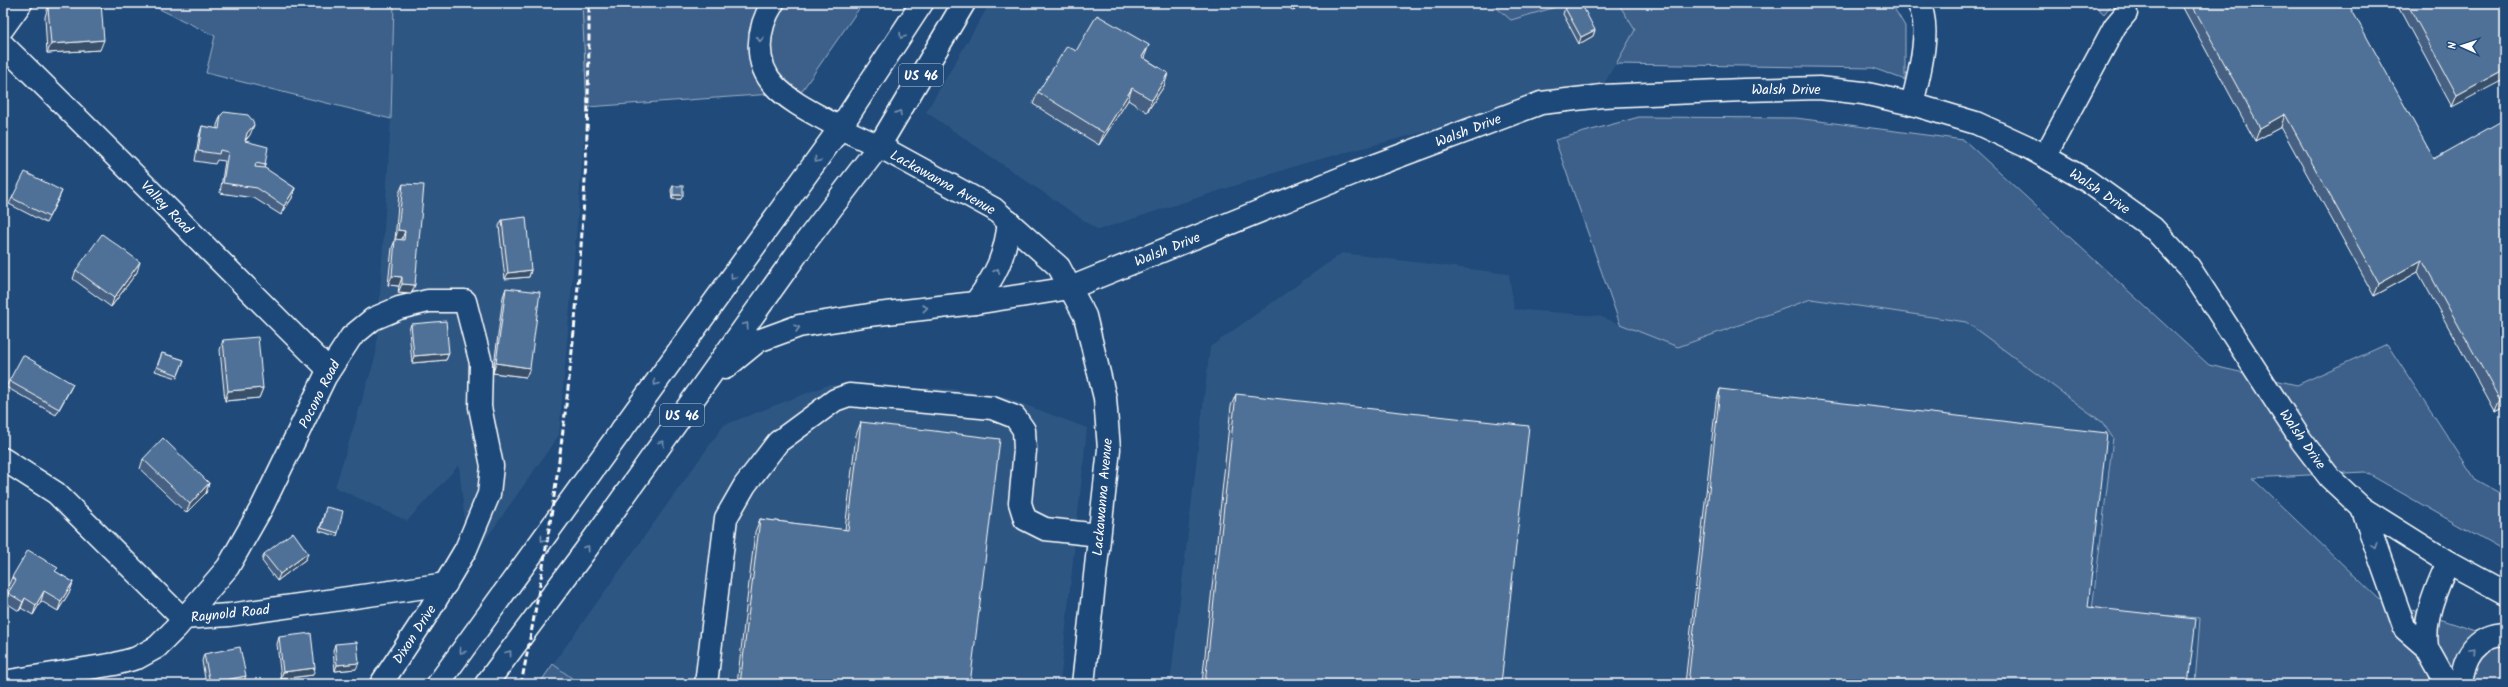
<svg xmlns="http://www.w3.org/2000/svg" width="2508" height="687" viewBox="0 0 2508 687" font-family="Kalam,sans-serif">
	<style>
		.built { fill: #2e5683 }
		.green { fill: #3c618b; stroke: #9eb0c5 }
		.lines { fill: none; stroke-linecap: round; stroke-linejoin: round }
		.minor-casing { stroke: #fff; stroke-width: 25 }
		.trunk-casing { stroke: #fff; stroke-width: 25 }
		.minor { stroke: #1f4a7a; stroke-width: 22 }
		.trunk { stroke: #1f4a7a; stroke-width: 22 }
		.rail { stroke: #fff; stroke-width: 3; stroke-dasharray: 6 3; stroke-linecap: butt }
		.wall { fill: #456182; stroke: #fff }
		.shaded-wall { fill: #384f6a; stroke: #fff }
		.building { fill: #507197; stroke: #fff }
		.oneway { stroke: #7992af }
		.labels { text-anchor: middle; stroke-width: 3.5; stroke-linejoin: round; paint-order: stroke }
		.shield { fill: #1f4a7a; stroke: #bcc9d7; stroke-width: 1 }
		.shield-label { font-size: 13px; font-weight: bold; fill: #fff }
		.street-label { font-size: 14px; fill: #fff; stroke: #1f4a7a }
	</style>
	<rect width="100%" height="100%" fill="#1f4a7a"/>
	<filter id="ink" filterUnits="userSpaceOnUse"><feTurbulence type="fractalNoise" baseFrequency=".025" numOctaves="2"/><feDisplacementMap in="SourceGraphic" scale="8" xChannelSelector="R" yChannelSelector="G"/><feConvolveMatrix kernelMatrix="1 2 1 2 8 2 1 2 1" color-interpolation-filters="sRGB"/></filter>
	<g filter="url(#ink)">
		<!-- built -->
		<g class="built">
			<polygon points="394,3 582,3 587,107 559,435 469,563 459,465 407,521 335,487 376,355 391,119"/>
			<polygon points="990,3 1491,3 1511,20 1570,3 1618,3 1635,30 1600,91 1488,115 1302,164 1098,230 926,112"/>
			<polygon points="1342,253 1509,274 1514,309 1599,316 1678,347 1811,299 1967,322 2103,422 2113,438 2092,610 2200,618 2195,683 2210,684 1170,684 1210,347"/>
			<polygon points="828,385 954,389 1002,396 1087,428 1060,684 572,684 573,679 553,664 724,425"/>
		</g>
		<!-- green -->
		<g class="green">
			<polygon points="147,3 394,3 391,119 206,73 215,36"/>
			<polygon points="582,3 863,3 794,102 787,93 587,107"/>
			<polygon points="1491,3 1570,3 1511,20"/>
			<polygon points="1618,3 1891,3 1905,26 1905,80 1873,68 1616,64 1635,30"/>
			<polygon points="2092,3 2113,3 2104,14"/>
			<polygon points="1639,117 1796,118 1964,140 2209,365 2297,385 2387,344 2476,480 2505,496 2505,552 2365,472 2252,478 2379,599 2505,641 2505,684 2195,683 2200,618 2092,610 2113,438 2102,422 1966,322 1811,299 1678,347 1620,324 1555,140"/>
			<polygon points="553,664 573,679 572,684 539,684"/>
		</g>
		<g class="lines">
			<defs>
				<g id="minor">
					<polyline points="3,28 21,3"/>
					<path d="M3,45C113,152 220,262 329,370"/>
					<path d="M1912,104C1918,79 1933,26 1918,3"/>
					<polyline points="840,128 879,146 994,209 1059,267 1085,316 1105,398 1109,449 1083,684"/>
					<polyline points="2045,156 2115,26 2126,13"/>
					<polyline points="1070,288 1354,173 1541,103 1602,96 1743,90 1819,88 1863,93 1912,104 1976,123 2026,146 2086,180 2153,228 2189,267 2301,440 2330,478 2362,508 2448,562 2505,593"/>
					<polyline points="3,459 56,493 182,618 229,615 446,584"/>
					<polyline points="2362,508 2405,629 2427,648 2447,684"/>
					<path d="M2427,648C2423,617 2436,590 2448,562"/>
					<polyline points="3,682 115,664 137,658 157,647 176,628 228,567 262,507 325,377 351,337 373,319 399,308 428,301 465,301 481,363 480,407 492,466 489,494 466,549 428,613 381,684"/>
					<polyline points="706,684 726,518 745,485 778,442 835,400 849,395 992,408 1015,417 1024,430 1025,450 1020,503 1025,519 1045,529 1099,535"/>
					<path d="M2461,684C2464,657 2475,636 2505,635"/>
				</g>
				<g id="trunk">
					<path d="M773,3C757,28 753,63 775,86C792,104 820,116 840,128"/>
					<path d="M975,303C996,275 1005,257 1009,222"/>
					<polyline points="725,368 758,341 799,326 869,315 975,303 1070,288"/>
					<polyline points="438,684 840,128 922,3"/>
					<polyline points="486,684 585,551 804,244 879,146 964,3"/>
				</g>
			</defs>
			<!-- minor casing -->
			<use href="#minor" class="minor-casing"/>
			<!-- trunk casing -->
			<use href="#trunk" class="trunk-casing"/>
			<!-- minor -->
			<use href="#minor" class="minor"/>
			<!-- trunk -->
			<use href="#trunk" class="trunk"/>
			<!-- rail -->
			<path class="rail" d="M521,684C567,460 590,231 589,3"/>
		</g>
		<!-- wall -->
		<g class="wall">
			<polygon points="1282,3 1299,3 1294,11"/>
			<polygon points="2181,3 2348,3 2505,406 2495,412 2418,272 2374,296 2281,127 2255,141 2181,4"/>
			<polygon points="2396,3 2505,3 2452,107"/>
			<polygon points="48,7 100,50 47,53 45,17"/>
			<polygon points="1565,8 1595,30 1593,36 1579,44 1563,14"/>
			<polygon points="1076,51 1144,58 1168,73 1164,86 1147,112 1128,100 1099,145 1033,104 1038,92"/>
			<polygon points="221,115 250,135 246,140 245,141 265,165 264,168 295,188 292,198 281,215 254,198 220,193 225,161 217,160 215,164 195,161 199,136 202,126 217,129 217,125"/>
			<polygon points="403,184 411,294 398,293 399,286 388,285 392,248 395,240 399,193"/>
			<polygon points="673,186 681,199 672,199 671,190"/>
			<polygon points="62,191 59,198 46,223 9,204 12,198"/>
			<polygon points="502,220 531,270 529,277 505,279 499,226"/>
			<polygon points="76,270 137,272 111,307 73,279"/>
			<polygon points="506,288 530,368 526,377 493,373 503,297"/>
			<polygon points="411,324 449,353 446,360 412,363 409,330"/>
			<polygon points="223,340 263,388 259,398 225,401 220,350"/>
			<polygon points="162,353 184,360 177,378 155,371"/>
			<polygon points="9,381 73,384 70,390 56,415 6,387"/>
			<polygon points="1720,389 2088,607 2188,684 1685,684 1716,402"/>
			<polygon points="1236,394 1501,684 1202,684 1231,406"/>
			<polygon points="861,422 970,684 737,684 755,532 760,519 845,530 856,435"/>
			<polygon points="143,459 209,483 206,493 186,513 140,469"/>
			<polygon points="325,511 338,533 337,536 319,531"/>
			<polygon points="264,554 306,559 277,581 262,561"/>
			<polygon points="56,572 73,582 70,591 58,611 41,601 33,615 21,608 19,611 5,602 8,593 11,589 8,587 12,577"/>
			<polygon points="279,637 313,675 281,679 277,644"/>
			<polygon points="335,644 356,669 335,671 333,651"/>
			<polygon points="204,654 243,683 238,684 206,684 202,661"/>
		</g>
		<!-- shaded-wall -->
		<g class="shaded-wall">
			<polygon points="1297,3 1299,3 1294,11"/>
			<polygon points="1595,30 1593,36 1579,44 1581,37"/>
			<polygon points="104,40 100,50 47,53 51,44"/>
			<polygon points="1149,45 1144,58 1137,69 1142,57"/>
			<polygon points="2505,69 2505,79 2452,107 2457,95"/>
			<polygon points="1168,73 1164,86 1147,112 1152,100"/>
			<polygon points="1132,88 1128,100 1099,145 1104,133"/>
			<polygon points="2285,114 2281,127 2255,141 2260,128"/>
			<polygon points="254,125 250,135 243,142 247,133"/>
			<polygon points="295,188 292,198 281,215 284,206"/>
			<polygon points="673,195 683,195 681,199 672,199"/>
			<polygon points="398,230 405,231 401,241 395,240"/>
			<polygon points="2422,260 2418,272 2374,296 2379,284"/>
			<polygon points="140,262 137,272 111,307 114,298"/>
			<polygon points="531,270 529,277 505,279 508,273"/>
			<polygon points="392,276 402,277 399,286 388,285"/>
			<polygon points="402,284 415,285 411,294 398,293"/>
			<polygon points="449,353 446,360 412,363 414,356"/>
			<polygon points="496,363 530,368 526,377 493,373"/>
			<polygon points="263,388 259,398 225,401 228,391"/>
			<polygon points="2505,397 2505,406 2495,412 2500,400"/>
			<polygon points="209,483 206,493 186,513 190,504"/>
			<polygon points="308,553 306,559 277,581 280,574"/>
			<polygon points="73,582 70,591 58,611 61,601"/>
			<polygon points="44,591 41,601 33,615 36,605"/>
			<polygon points="25,598 21,608 19,611 23,602"/>
			<polygon points="359,663 356,669 335,671 337,665"/>
			<polygon points="315,668 313,675 281,679 283,672"/>
			<polygon points="246,676 243,683 238,684 209,684 210,683"/>
		</g>
		<!-- building -->
		<g class="building">
			<polygon points="101,3 104,40 51,44 48,7"/>
			<polygon points="1574,3 1581,3 1595,30 1581,37 1565,8"/>
			<polygon points="2191,3 2348,3 2434,159 2505,119 2505,397 2500,400 2422,260 2379,284 2285,114 2260,128"/>
			<polygon points="2407,3 2505,3 2505,69 2457,95"/>
			<polygon points="1097,15 1149,45 1142,57 1168,73 1152,100 1132,88 1104,133 1038,92 1067,46 1076,51"/>
			<polygon points="224,112 248,115 253,121 254,125 247,133 245,141 268,147 265,165 256,163 255,167 265,168 295,188 284,206 257,188 223,183 228,152 220,150 219,154 198,151 202,126 219,129 221,115"/>
			<polygon points="25,172 62,191 49,217 12,198"/>
			<polygon points="403,184 424,185 415,285 402,284 402,277 392,276 395,239 404,240 405,231 398,230"/>
			<rect x="673" y="186" width="10" height="9"/>
			<polygon points="526,217 531,270 508,273 502,220"/>
			<polygon points="102,234 140,262 114,298 76,270"/>
			<polygon points="506,288 540,292 530,368 496,363"/>
			<polygon points="446,321 449,353 414,356 411,324"/>
			<polygon points="258,337 263,388 228,391 223,340"/>
			<polygon points="162,353 184,360 178,375 157,367"/>
			<polygon points="23,355 73,384 59,409 9,381"/>
			<polygon points="1720,389 2107,433 2088,607 2196,619 2188,684 1688,684"/>
			<polygon points="1236,394 1529,426 1501,684 1205,684"/>
			<polygon points="861,422 1000,439 970,684 740,684 760,519 848,530"/>
			<polygon points="163,438 209,483 190,504 143,459"/>
			<polygon points="326,507 343,511 338,533 321,528"/>
			<polygon points="293,532 308,553 280,574 264,554"/>
			<polygon points="28,550 58,568 55,571 73,582 61,601 44,591 36,605 25,598 23,602 8,593 16,580 12,577"/>
			<polygon points="311,633 315,668 283,672 279,637"/>
			<polygon points="357,642 359,663 337,665 335,644"/>
			<polygon points="240,647 246,676 210,683 204,654"/>
		</g>
		<!-- one-way arrows -->
		<defs><path id="oneway-chevron" d="M-2-3.5L2.5 0L-2 3.5" fill="none" stroke-width="1.6" stroke-linecap="round" stroke-linejoin="round"/></defs>
		<g class="oneway">
			<use href="#oneway-chevron" transform="translate(902 36) rotate(122)"/>
			<use href="#oneway-chevron" transform="translate(760 39) rotate(93)"/>
			<use href="#oneway-chevron" transform="translate(899 113) rotate(-59)"/>
			<use href="#oneway-chevron" transform="translate(817 160) rotate(126)"/>
			<use href="#oneway-chevron" transform="translate(997 271) rotate(-67)"/>
			<use href="#oneway-chevron" transform="translate(733 277) rotate(126)"/>
			<use href="#oneway-chevron" transform="translate(925 308) rotate(-6)"/>
			<use href="#oneway-chevron" transform="translate(746 325) rotate(-54)"/>
			<use href="#oneway-chevron" transform="translate(797 328) rotate(-16)"/>
			<use href="#oneway-chevron" transform="translate(656 383) rotate(126)"/>
			<use href="#oneway-chevron" transform="translate(662 443) rotate(-54)"/>
			<use href="#oneway-chevron" transform="translate(543 539) rotate(126)"/>
			<use href="#oneway-chevron" transform="translate(2374 545) rotate(72)"/>
			<use href="#oneway-chevron" transform="translate(587 548) rotate(-54)"/>
			<use href="#oneway-chevron" transform="translate(2473 650) rotate(-47)"/>
			<use href="#oneway-chevron" transform="translate(462 651) rotate(126)"/>
			<use href="#oneway-chevron" transform="translate(509 653) rotate(-53)"/>
		</g>
	</g>
	<g class="labels">
		<!-- shield labels -->
		<g class="shield">
			<rect x="899" y="64" width="44" height="22" rx="3"/>
			<rect x="660" y="404" width="44" height="22" rx="3"/>
		</g>
		<g class="shield-label">
			<text x="921" y="80">US 46</text>
			<text x="682" y="420">US 46</text>
		</g>
		<!-- street labels -->
		<g class="street-label">
			<text x="1786" y="94">Walsh Drive</text>
			<text transform="translate(1468 130) rotate(-21)" y="5">Walsh Drive</text>
			<text transform="translate(943 182) rotate(29)" y="5">Lackawanna Avenue</text>
			<text transform="translate(2100 191) rotate(34)" y="5">Walsh Drive</text>
			<text transform="translate(167 207) rotate(46)" y="5">Valley Road</text>
			<text transform="translate(1167 249) rotate(-22)" y="5">Walsh Drive</text>
			<text transform="translate(319 394) rotate(-63)" y="5">Pocono Road</text>
			<text transform="translate(2303 439) rotate(55)" y="5">Walsh Drive</text>
			<text transform="translate(1102 497) rotate(-85)" y="5">Lackawanna Avenue</text>
			<text transform="translate(230 613) rotate(-6)" y="5">Raynold Road</text>
			<text transform="translate(414 634) rotate(-57)" y="5">Dixon Drive</text>
		</g>
	</g>
	<!-- margin -->
	<rect width="2508" height="687" fill="none" stroke="#1f4a7a" stroke-width="16"/>
	<rect x="8" y="8" width="2492" height="671" fill="none" stroke="#fff" stroke-width="1.5" filter="url(#ink)"/>
	<!-- north arrow -->
	<g transform="translate(2462 46) rotate(273)" stroke="#1f4a7a" stroke-width="3" paint-order="stroke">
	<path d="M0-3L7 15L0 10L-7 15Z" fill="#ffffff"/>
	<text y="-6" font-size="11" font-weight="bold" text-anchor="middle" fill="#ffffff">N</text>
	</g>
</svg>
